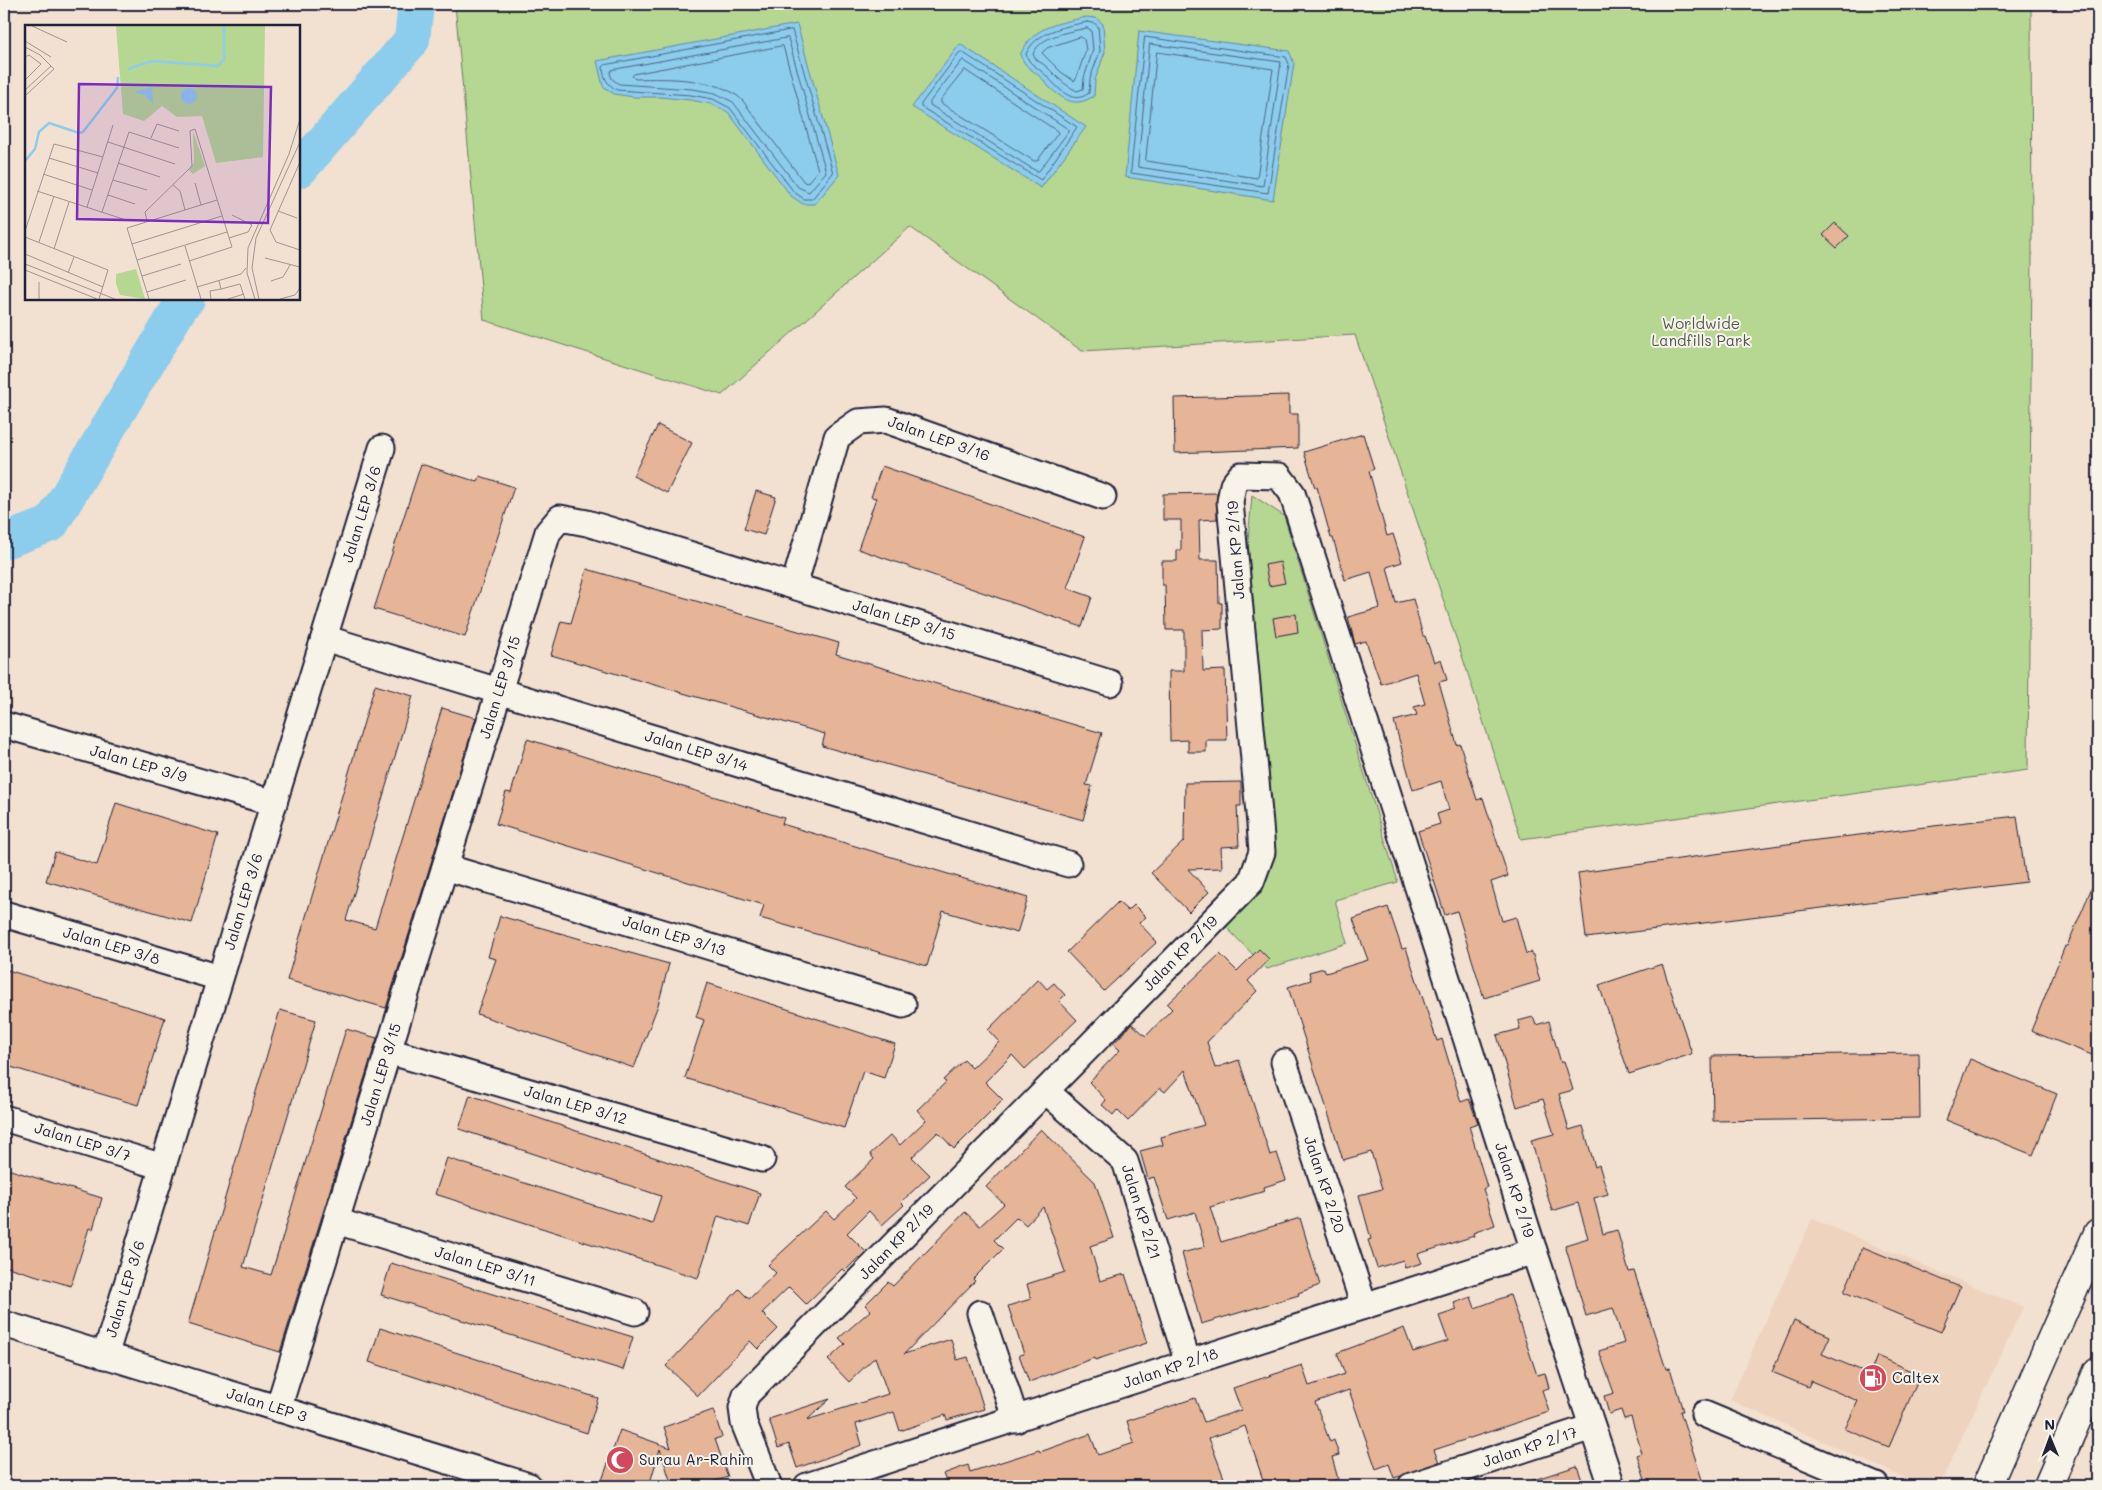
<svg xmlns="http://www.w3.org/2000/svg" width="2102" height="1490" viewBox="0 0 2102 1490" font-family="Mali,sans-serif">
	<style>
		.built { fill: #eed3bf }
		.green { fill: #b5d791; stroke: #6c7c66 }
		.water { fill: #8ccced; stroke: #6288a6 }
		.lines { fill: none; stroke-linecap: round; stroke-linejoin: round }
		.shore { stroke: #4c6682; stroke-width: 1 }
		.river { stroke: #8ccced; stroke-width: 36 }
		.building { fill: #e6b497; stroke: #22223b }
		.minor-casing { stroke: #22223b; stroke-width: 29 }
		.major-casing { stroke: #22223b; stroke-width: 31 }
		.minor { stroke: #f7f3e8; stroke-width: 25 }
		.major { stroke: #f7f3e8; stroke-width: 28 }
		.labels { text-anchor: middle; stroke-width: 4; stroke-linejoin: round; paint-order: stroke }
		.park-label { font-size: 15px; fill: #4e5855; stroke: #f7f3e8 }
		.street-label { font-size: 15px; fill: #22223b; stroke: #f7f3e8 }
		.poi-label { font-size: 15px; fill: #22223b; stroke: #f7f3e8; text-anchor: start }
		.inset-river { fill: none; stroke: #8ccced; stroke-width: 2.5 }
		.inset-road { fill: none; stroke: #9f9494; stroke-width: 1 }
		.view { fill: #7b2cbf; fill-opacity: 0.15; stroke: #7b2cbf; stroke-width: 2.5 }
		.inset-edge { fill: none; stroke: #22223b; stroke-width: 2.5 }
	</style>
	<rect width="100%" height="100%" fill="#f2e0d0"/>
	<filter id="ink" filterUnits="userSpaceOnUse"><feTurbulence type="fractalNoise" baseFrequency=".02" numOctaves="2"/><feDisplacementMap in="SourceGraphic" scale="10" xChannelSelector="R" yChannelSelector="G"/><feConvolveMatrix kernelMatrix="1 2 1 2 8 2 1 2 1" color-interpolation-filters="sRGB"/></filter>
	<g filter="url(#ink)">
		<!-- built -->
		<polygon class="built" points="1812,1219 2023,1307 1939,1486 1923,1486 1730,1400"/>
		<!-- green -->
		<g class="green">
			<polygon points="455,4 2031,4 2032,254 2028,770 1521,839 1468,674 1355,335 1082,351 910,227 722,395 484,320"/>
			<polygon points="1252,495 1284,516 1398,882 1335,900 1347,943 1267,969 1225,926 1261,888 1275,851 1248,541"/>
		</g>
		<!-- water -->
		<g class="water">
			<path d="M1086,17L1096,18L1103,24L1105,52L1095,80L1094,96C1075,108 1065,101 1049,87C1045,83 1043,78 1038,75C1028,67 1026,67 1020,55C1034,25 1057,24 1086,17Z"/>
			<polygon points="797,24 839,175 815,204 803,204 791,196 728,112 712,104 690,100 660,97 634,97 614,94 603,86 597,61"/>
			<polygon points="1139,31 1289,51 1294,63 1273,200 1125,177"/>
			<polygon points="960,44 1086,127 1041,188 912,107"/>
		</g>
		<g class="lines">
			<!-- shore -->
			<g class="shore">
				<path d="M1087,22L1094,23L1098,26L1100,51L1090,79L1089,93C1069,108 1055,82 1041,71C1034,65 1029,64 1026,54C1036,31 1064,27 1087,22Z"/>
				<path d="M1087,28L1091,30L1093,50L1084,78L1083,89L1077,91C1063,84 1058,78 1048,68C1042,62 1036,62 1033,54C1041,35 1069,32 1087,28Z"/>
				<path d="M792,30L833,173L812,199H804L794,192L730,108L713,99L691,95L617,90C607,84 604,79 603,67L605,65Z"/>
				<polygon points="1081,37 1084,39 1086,50 1076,79 1074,81 1061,72 1042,53 1047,48"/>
				<polygon points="1145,37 1286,57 1289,64 1268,193 1131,173"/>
				<polygon points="788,38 826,172 809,192 798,187 733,102 715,93 692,89 619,84 612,79 610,73 612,70"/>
				<polygon points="1150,44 1281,62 1263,186 1138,167"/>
				<path d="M783,46L818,170L807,183L804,182L743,101C721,77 666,78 635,79L632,76L634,74Z"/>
				<polygon points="962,52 1077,127 1041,180 921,107 921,104 959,53"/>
				<polygon points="1157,52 1273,69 1257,178 1146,161"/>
				<polygon points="963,60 1068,129 1068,132 1039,171 1036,171 930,105 930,102"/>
				<polygon points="965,70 1057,131 1058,133 1037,161 1034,161 941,103 941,100"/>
			</g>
			<!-- river -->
			<g class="river">
				<polyline points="299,170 412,40 416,4"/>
				<polyline points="4,541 51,524 180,307 187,299"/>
			</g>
		</g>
		<!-- building -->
		<g class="building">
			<polygon points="1835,223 1849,236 1837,248 1823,235"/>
			<polygon points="1289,395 1289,414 1298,414 1298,448 1175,453 1174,398"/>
			<polygon points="658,425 692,443 667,493 633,476"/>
			<polygon points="1363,434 1374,469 1369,471 1387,536 1393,534 1402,562 1387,567 1396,603 1413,599 1423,636 1425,636 1434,662 1441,659 1447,680 1439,682 1457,745 1460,744 1477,800 1483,798 1508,876 1491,882 1502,921 1516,917 1526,954 1532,952 1540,981 1484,998 1457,911 1445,915 1418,831 1440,824 1437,814 1449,810 1441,781 1413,790 1394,721 1417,715 1414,707 1425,704 1416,673 1381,684 1366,641 1355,644 1348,617 1380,608 1371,572 1345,580 1333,538 1331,538 1317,487 1315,488 1304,452"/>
			<polygon points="421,464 478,482 480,476 514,487 465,637 374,609"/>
			<polygon points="882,466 1085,537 1067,588 1092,597 1082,627 858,549 876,498 871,497"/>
			<polygon points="756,491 776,497 764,535 744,529"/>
			<polygon points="1217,493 1217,519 1199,520 1200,560 1218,560 1219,603 1222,603 1222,629 1202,630 1203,671 1225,670 1227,740 1206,740 1206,752 1188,752 1188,740 1170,741 1169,671 1184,671 1184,630 1166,630 1165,585 1162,585 1162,561 1177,561 1177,550 1181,550 1181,520 1163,520 1163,494"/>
			<polygon points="1280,562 1285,583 1269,586 1265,565"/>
			<polygon points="587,569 839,643 836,654 1102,733 1086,785 1092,786 1083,820 822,746 825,734 551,655 561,621 571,623"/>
			<polygon points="1296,614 1298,632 1276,636 1273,618"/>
			<polygon points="375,685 413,696 346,920 375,928 442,708 476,718 386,1008 287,980"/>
			<polygon points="527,739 784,818 782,824 1028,898 1017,933 943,911 927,966 760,918 764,905 496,824 506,792 511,793"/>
			<polygon points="1241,782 1241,806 1237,806 1239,846 1221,847 1222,868 1188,869 1209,892 1189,912 1151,873 1184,841 1185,783"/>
			<polygon points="116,803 218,835 192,923 46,881 55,852 97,865"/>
			<polygon points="2017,816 2026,882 1586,938 1578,873 1809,841"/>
			<polygon points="2098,873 2098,1040 2092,1055 2031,1031 2065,946 2067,946"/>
			<polygon points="1118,902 1128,911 1134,905 1146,917 1139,923 1157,942 1104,991 1067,952"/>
			<polygon points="1388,907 1402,949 1406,948 1437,1041 1442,1039 1461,1102 1469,1099 1478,1123 1469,1126 1487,1187 1483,1189 1495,1225 1473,1233 1474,1236 1418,1254 1422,1263 1405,1268 1403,1260 1377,1268 1368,1240 1371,1239 1359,1195 1382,1189 1371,1152 1343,1160 1288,987 1311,980 1309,972 1324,968 1326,973 1368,960 1353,919"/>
			<polygon points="500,916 669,964 658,1005 634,1068 477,1014 496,959 488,957"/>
			<polygon points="1259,949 1269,959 1248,981 1257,991 1207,1042 1215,1068 1239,1060 1270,1155 1277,1153 1286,1180 1264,1187 1265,1191 1210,1207 1221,1242 1300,1218 1320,1285 1298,1293 1299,1295 1201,1324 1182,1253 1205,1247 1195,1212 1168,1220 1154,1177 1148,1179 1140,1151 1163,1145 1161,1137 1204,1125 1185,1070 1165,1092 1160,1088 1128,1121 1117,1110 1113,1115 1102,1105 1106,1100 1089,1082 1120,1050 1113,1044 1132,1024 1146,1036 1172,1009 1167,1004 1220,954 1237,971"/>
			<polygon points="1662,964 1692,1054 1629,1074 1599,985"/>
			<polygon points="4,969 165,1018 138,1105 4,1065"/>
			<polygon points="1038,979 1047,989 1054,983 1065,995 1059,1001 1077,1020 1025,1069 1012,1055 985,1082 1003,1100 954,1149 938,1132 912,1157 930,1175 901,1202 904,1205 882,1225 869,1211 847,1233 865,1251 845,1271 842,1269 806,1304 789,1287 762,1313 778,1329 758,1349 750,1341 698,1396 666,1366 739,1289 749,1299 776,1273 768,1265 826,1211 834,1219 856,1198 845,1187 874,1159 870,1154 891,1135 900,1145 926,1120 917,1110 946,1082 943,1080 964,1060 972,1068 999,1042 988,1030"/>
			<polygon points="707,983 895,1044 884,1078 863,1071 844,1128 685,1078 704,1020 696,1017"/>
			<polygon points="280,1010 316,1020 243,1267 271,1275 346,1029 377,1038 280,1352 188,1324"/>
			<polygon points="1533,1017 1536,1025 1549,1021 1561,1063 1564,1061 1573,1090 1559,1094 1569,1130 1583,1126 1595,1167 1599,1165 1608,1194 1594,1198 1603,1234 1617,1230 1629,1272 1634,1271 1666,1369 1670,1368 1683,1411 1680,1411 1704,1486 1647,1486 1637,1455 1642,1453 1631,1417 1624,1419 1621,1410 1609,1414 1604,1396 1614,1393 1599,1351 1624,1343 1613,1308 1586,1316 1565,1245 1588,1238 1578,1203 1552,1211 1531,1140 1554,1134 1543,1099 1517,1107 1497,1035 1520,1029 1518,1021"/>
			<polygon points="1919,1053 1920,1118 1713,1121 1712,1056"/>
			<polygon points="1970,1059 2057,1094 2033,1155 1946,1120"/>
			<polygon points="470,1095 760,1193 749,1226 718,1216 698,1278 435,1194 447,1158 652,1224 661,1196 459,1129"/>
			<polygon points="1041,1129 1095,1182 1114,1238 1090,1246 1100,1281 1125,1274 1147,1343 1095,1360 1094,1358 1029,1382 1019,1355 1024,1354 1008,1306 1031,1299 1027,1284 1065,1272 1043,1207 1026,1225 1017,1217 994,1240 1003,1249 973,1279 975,1281 904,1354 951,1339 957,1360 968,1357 984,1409 947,1420 945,1415 900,1431 894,1412 856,1424 862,1445 797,1468 789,1444 778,1448 769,1419 830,1399 807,1420 888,1394 875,1357 849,1382 828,1360 845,1344 839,1338 871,1310 865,1305 888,1282 893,1286 965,1212 980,1226 1004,1204 986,1187"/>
			<polygon points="4,1168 102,1198 93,1229 89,1228 71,1286 4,1266"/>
			<polygon points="1863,1247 1960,1287 1941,1332 1844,1292"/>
			<polygon points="391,1263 633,1337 623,1370 381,1295"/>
			<polygon points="1510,1295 1537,1375 1545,1373 1549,1388 1542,1390 1549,1412 1434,1450 1439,1462 1401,1476 1394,1478 1389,1464 1376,1469 1349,1390 1315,1402 1330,1442 1334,1440 1339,1455 1332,1457 1338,1479 1316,1486 1265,1486 1245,1426 1209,1438 1227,1486 936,1486 936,1484 946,1481 943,1474 968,1465 970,1472 1039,1450 1040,1452 1090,1434 1098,1455 1134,1443 1127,1421 1195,1398 1204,1422 1241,1410 1233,1388 1302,1365 1309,1386 1345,1374 1337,1353 1404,1328 1413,1352 1448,1341 1439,1316 1457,1310 1454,1303 1471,1297 1475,1308"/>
			<polygon points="1794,1320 1830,1336 1822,1354 1870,1374 1877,1356 1920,1375 1889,1447 1845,1429 1858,1401 1811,1381 1808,1387 1772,1372"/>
			<polygon points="380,1328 598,1398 587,1433 369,1362"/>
			<polygon points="713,1410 722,1437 715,1439 728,1477 700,1486 672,1486 660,1449 649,1486 600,1486 620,1430 671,1448 664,1427"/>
			<polygon points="1577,1466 1584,1486 1525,1486 1524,1483"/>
		</g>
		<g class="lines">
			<defs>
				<g id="minor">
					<path id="s1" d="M794,586L837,437L858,422L886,420L1103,497"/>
					<path id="s2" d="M324,638L1068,864"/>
					<path id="s3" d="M4,725L274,803"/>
					<path id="s4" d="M445,867L903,1005"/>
					<path id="s5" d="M4,914L220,978"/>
					<path id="s6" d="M388,1051L762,1159"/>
					<path id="s7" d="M1284,1062L1364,1306"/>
					<path id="s8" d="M1046,1091L1125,1161L1188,1363"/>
					<path id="s9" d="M4,1118L163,1167"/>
					<path id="s10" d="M336,1221L635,1312"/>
					<polyline points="980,1313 1016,1420"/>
					<path id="s11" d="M4,1324L529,1486"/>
					<path id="s12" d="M105,1356L382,448"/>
					<path id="s13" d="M278,1409L548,532L560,518L587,523L1110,683"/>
					<polyline points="1704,1414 1876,1486"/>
					<path id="s14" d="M769,1486L744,1423L742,1408L746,1395L1251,882L1262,852L1260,824L1230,502L1233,485L1241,475L1279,476L1292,493L1534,1251L1612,1486"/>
					<path id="s15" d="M807,1486L1534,1251"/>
					<path id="s16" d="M1411,1486L1592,1427"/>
				</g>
				<g id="major">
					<polyline points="1987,1486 2098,1233"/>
					<polyline points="2048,1486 2098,1371"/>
				</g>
			</defs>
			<!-- minor casing -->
			<use href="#minor" class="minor-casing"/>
			<!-- major casing -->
			<use href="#major" class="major-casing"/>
			<!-- minor -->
			<use href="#minor" class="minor"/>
			<!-- major -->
			<use href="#major" class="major"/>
		</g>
	</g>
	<!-- icons -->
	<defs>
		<symbol id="fuel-disc" viewBox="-11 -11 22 22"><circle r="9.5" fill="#d1495b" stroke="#f7f3e8"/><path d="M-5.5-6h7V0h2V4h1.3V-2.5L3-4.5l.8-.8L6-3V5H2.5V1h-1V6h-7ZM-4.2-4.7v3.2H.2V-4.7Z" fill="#fff"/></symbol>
		<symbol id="mosque-disc" viewBox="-11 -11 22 22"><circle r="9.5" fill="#d1495b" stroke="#f7f3e8"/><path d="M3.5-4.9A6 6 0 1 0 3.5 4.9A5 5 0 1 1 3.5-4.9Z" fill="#fff"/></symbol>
	</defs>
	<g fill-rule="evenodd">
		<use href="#fuel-disc" x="1857" y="1362" width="32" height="32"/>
		<use href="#mosque-disc" x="604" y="1444" width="32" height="32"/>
	</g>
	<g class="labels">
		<!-- park labels -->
		<g class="park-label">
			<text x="1701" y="329">Worldwide<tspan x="1701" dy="17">Landfills Park</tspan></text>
		</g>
		<!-- street labels -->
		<g class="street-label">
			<text dy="5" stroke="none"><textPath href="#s1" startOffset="265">Jalan LEP 3/16</textPath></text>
			<text dy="5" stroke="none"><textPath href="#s12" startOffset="880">Jalan LEP 3/6</textPath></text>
			<text transform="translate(1236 550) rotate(-94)" y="5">Jalan KP 2/19</text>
			<text dy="5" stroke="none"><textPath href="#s13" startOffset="1295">Jalan LEP 3/15</textPath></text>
			<text dy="5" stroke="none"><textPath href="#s13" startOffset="755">Jalan LEP 3/15</textPath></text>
			<text dy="5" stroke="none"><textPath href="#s2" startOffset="389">Jalan LEP 3/14</textPath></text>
			<text dy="5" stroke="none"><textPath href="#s3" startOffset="140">Jalan LEP 3/9</textPath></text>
			<text dy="5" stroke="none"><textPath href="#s12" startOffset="475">Jalan LEP 3/6</textPath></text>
			<text dy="5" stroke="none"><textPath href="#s4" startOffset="239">Jalan LEP 3/13</textPath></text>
			<text dy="5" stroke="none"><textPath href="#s5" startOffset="112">Jalan LEP 3/8</textPath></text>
			<text dy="5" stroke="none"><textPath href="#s14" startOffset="716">Jalan KP 2/19</textPath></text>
			<text dy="5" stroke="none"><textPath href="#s13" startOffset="350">Jalan LEP 3/15</textPath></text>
			<text dy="5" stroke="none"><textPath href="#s6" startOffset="195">Jalan LEP 3/12</textPath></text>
			<text dy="5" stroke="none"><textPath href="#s9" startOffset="82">Jalan LEP 3/7</textPath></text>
			<text dy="5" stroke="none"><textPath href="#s7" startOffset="129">Jalan KP 2/20</textPath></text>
			<text dy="5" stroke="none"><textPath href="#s14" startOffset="2021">Jalan KP 2/19</textPath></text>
			<text dy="5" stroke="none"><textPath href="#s8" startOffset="159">Jalan KP 2/21</textPath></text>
			<text dy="5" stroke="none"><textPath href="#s14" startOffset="311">Jalan KP 2/19</textPath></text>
			<text dy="5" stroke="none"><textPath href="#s10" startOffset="156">Jalan LEP 3/11</textPath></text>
			<text dy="5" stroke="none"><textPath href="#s12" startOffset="70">Jalan LEP 3/6</textPath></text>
			<text dy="5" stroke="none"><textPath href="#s15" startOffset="382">Jalan KP 2/18</textPath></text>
			<text dy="5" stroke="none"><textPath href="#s11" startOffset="275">Jalan LEP 3</textPath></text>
			<text dy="5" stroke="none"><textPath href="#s16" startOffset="125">Jalan KP 2/17</textPath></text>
		</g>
		<!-- poi labels -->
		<g class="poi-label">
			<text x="1892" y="1383">Caltex</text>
			<text x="639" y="1465">Surau Ar-Rahim</text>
		</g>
	</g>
	<!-- overview -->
	<g transform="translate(25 25)">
		<rect width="275" height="275" fill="#f2e0d0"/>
		<path d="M91,1H240L238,132L191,138L177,91L152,92L137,81L119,96L98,89ZM168,106L180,141L168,149L164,145L169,138ZM111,244L120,274L95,270L91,259V249Z" fill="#b5d791"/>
		<path d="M127,62L128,79L120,70L109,67ZM156 71a8 8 0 1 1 16 0a8 8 0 1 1-16 0Z" fill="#8ccced"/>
		<path class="inset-river" d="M103,44L127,36L193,41L199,34V2M0,136L10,124L14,107L24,98L54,108L58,107L92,63L93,52"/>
		<path class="inset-road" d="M7,1L42,17M0,16L26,32M0,22L15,30L29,44L0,71M0,32L4,30L16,39L0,55M0,65L26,41M126,113L132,99L154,106M83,117L150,139M24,133L73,148M275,137L245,205L251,217L275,225M93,138L135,152M18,149L67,165M88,155L122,165M170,158L176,180M148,160L155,166L160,185M12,166L101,195M83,170L110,179M62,182L88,100M253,186L272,193M77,187L104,107L154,123M122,196L120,187L167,141L165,106L170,104L207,222L164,236M0,206L29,119L78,132M0,212L83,245L74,274M204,213L223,207L227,200L207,190M14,217L29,171M107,219L197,191M160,221L176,274M29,224L44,177M0,229L78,262M240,233L275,242M112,235L202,207M0,239L90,274M0,245L72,274M43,248L49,232M117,251L156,239M246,256L258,252L265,240M172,262L216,249L221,243M196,264L215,259L220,274M122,267L161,255M14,274V257M124,274L102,203L192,175M186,274L185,266L196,264L194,256M203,274L219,269M230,274L222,248L223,223L264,129L275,94M234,274L227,243L231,213L275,117M255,274L270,270L275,263"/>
		<path class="view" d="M54,59L246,62L243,198L52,194Z"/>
		<rect width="275" height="275" class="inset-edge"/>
	</g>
	<!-- margin -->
	<rect width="2102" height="1490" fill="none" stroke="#f7f3e8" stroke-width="20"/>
	<rect x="10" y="10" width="2082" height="1470" fill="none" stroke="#22223b" stroke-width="2" filter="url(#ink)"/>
	<!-- north arrow -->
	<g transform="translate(2050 1438) rotate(359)" stroke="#f7f3e8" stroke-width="4" paint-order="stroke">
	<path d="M0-4L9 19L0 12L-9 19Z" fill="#22223b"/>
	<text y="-8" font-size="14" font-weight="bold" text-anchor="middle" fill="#22223b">N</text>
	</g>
</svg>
